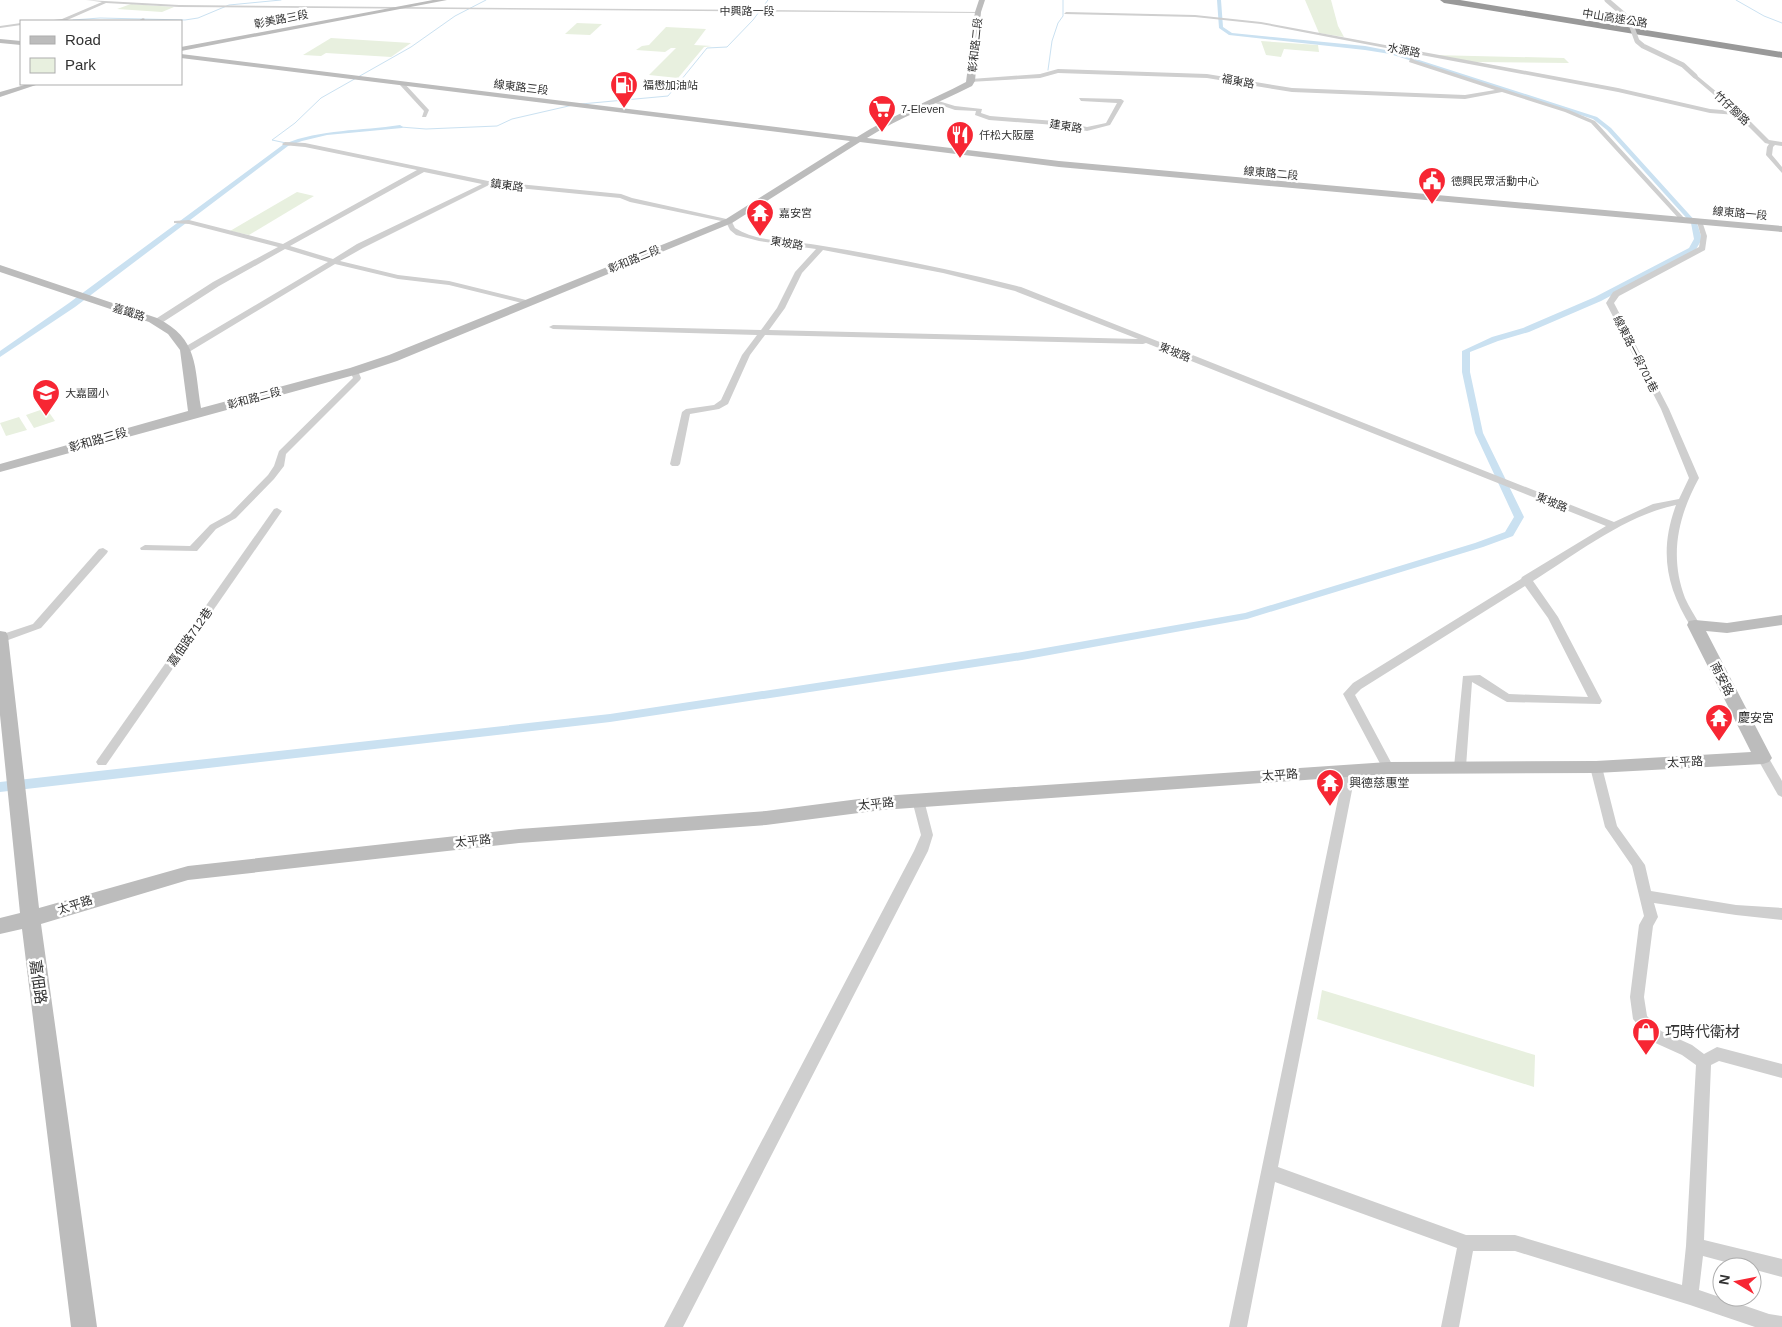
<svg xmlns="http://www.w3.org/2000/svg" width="1782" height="1327" viewBox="0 0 1782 1327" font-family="Arial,'Noto Sans TC',sans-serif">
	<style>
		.green { fill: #e8f0df }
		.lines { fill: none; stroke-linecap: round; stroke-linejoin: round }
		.stream { stroke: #cae1f1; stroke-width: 1 }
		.canal { fill: #cae1f1; fill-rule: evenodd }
		.street { fill: #cfcfcf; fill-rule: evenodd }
		.secondary { fill: #bcbcbc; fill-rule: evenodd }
		.highway { fill: #999; fill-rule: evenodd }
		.street-bridge { stroke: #cfcfcf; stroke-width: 5 }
		.labels { text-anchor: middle; stroke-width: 5; stroke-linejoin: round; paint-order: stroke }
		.far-street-label { font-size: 11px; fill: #323232; stroke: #fff }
		.far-poi-label { font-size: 11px; fill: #323232; stroke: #fff; text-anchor: start }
		.street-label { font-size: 12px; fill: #323232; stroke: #fff }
		.poi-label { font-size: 12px; fill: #323232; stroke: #fff; text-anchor: start }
		.near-street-label { font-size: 15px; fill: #323232; stroke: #fff }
		.near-poi-label { font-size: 15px; fill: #323232; stroke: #fff; text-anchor: start }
	</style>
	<rect width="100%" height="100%" fill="#fff"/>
	<!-- green -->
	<g class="green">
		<polygon points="1305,0 1331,0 1338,26 1344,37 1319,33"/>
		<polygon points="131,4 174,7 162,12 117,9"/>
		<polygon points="577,23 602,24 590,35 565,34"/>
		<polygon points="666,27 706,29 694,45 712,46 704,47 678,78 649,75 676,48 671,48 665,52 636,50 642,46 649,45"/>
		<polygon points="331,38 411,43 391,57 326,53 321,56 303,55"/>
		<polygon points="1261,41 1318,45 1319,52 1284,49 1281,57 1266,55"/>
		<polygon points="1432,55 1564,58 1569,63 1472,62"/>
		<polygon points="297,192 314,196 249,235 230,231"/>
		<polygon points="46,408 55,421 34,428 26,415"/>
		<polygon points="19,417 27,430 6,436 0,423"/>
		<polygon points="1322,990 1535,1055 1534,1087 1317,1019"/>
	</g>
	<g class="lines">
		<!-- stream -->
		<g class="stream">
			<polyline points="1736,0 1764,16 1782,23"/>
			<polyline points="73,20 100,18 185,20 198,18 229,5 281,0"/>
			<polyline points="1048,70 1052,41 1058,23 1063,16 1063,0"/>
			<polyline points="581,104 668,96 707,48 727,47 753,20 768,0"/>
			<polyline points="400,127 426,129 497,126 512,119 573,105"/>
			<polyline points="286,143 272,140 295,123 321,98 411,47 455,16 486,0"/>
		</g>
		<!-- canal -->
		<g class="canal">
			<polygon points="1217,0 1221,0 1223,27 1232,33 1365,46 1391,51 1597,117 1611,128 1697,223 1702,239 1695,251 1601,301 1529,332 1498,341 1470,352 1470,372 1483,433 1524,517 1513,536 1483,547 1247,619 1022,660 610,722 0,792 0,782 610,714 1022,652 1245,613 1475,543 1505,532 1514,517 1475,433 1462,372 1462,351 1492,337 1523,328 1595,297 1689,248 1694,239 1691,223 1607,130 1593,119 1390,54 1365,50 1229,35 1219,28"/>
			<path d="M400,125L403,127L402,128L327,135L302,141L288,146L75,307L0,357V351L69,303L284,144C321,129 361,131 400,125Z"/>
		</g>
		<!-- street -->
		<g class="street">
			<polygon points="86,0 179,5 980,12 978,13 179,7 106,3 65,21 45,21 62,19 102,2"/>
			<polygon points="1066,12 1195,15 1261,22 1618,88 1710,109 1733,111 1693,77 1695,74 1741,112 1769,140 1782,142 1782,146 1775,145 1773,147 1772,155 1782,167 1782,173 1766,155 1767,147 1769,144 1765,143 1737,115 1710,113 1618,92 1416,54 1414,60 1569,110 1595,121 1686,220 1681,221 1591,123 1565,112 1502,92 1465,99 1292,92 1207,78 1058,73 1040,78 969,82 971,79 1040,74 1058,69 1207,74 1292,88 1465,95 1495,90 1409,62 1412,53 1261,24 1195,17 1064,14"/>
			<polygon points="143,18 145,19 143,21 138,21"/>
			<polygon points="21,23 21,25 0,28 0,26"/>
			<polygon points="400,83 404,83 429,110 426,117 422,117 424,111 400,85"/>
			<polygon points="1079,98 1121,99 1124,101 1110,125 1087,131 1055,125 989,120 975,115 976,111 955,110 932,102 935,100 955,106 982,109 981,113 990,116 1055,121 1087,127 1106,123 1117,103 1081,101"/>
			<path d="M285,142L305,143L488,181L621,194L632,198L731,220L735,228C759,243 791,241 817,245C886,256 954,270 1021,287L1614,522L1653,504L1679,499L1689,478L1661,409L1606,303L1613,292L1699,247L1701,236L1697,222L1702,221L1707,236L1705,250L1619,296L1614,303L1669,409L1699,478C1678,516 1669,556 1685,598C1689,607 1695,616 1700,625L1695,628L1691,627C1666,587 1659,551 1676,505C1626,515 1576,554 1533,581L1558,617L1602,701L1600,704L1507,702L1472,682L1466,767L1464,770H1456L1454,767L1463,676L1480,675L1509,694L1588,697L1548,618L1525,586L1361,689L1355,695L1394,768L1392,771H1384L1343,694L1353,683L1521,579L1522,577L1606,526L1146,343L1143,344L765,335L750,355L728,404L719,409L690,414L680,464L678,466H672L670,464L682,412L686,409L714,405L721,400L742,355L757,335L553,329L549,327L553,325L761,330L777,308L795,272L816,249L759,241L736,235L730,230L726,222L630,202L620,198L489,185L363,248L340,261L398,275L449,281L530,301V305L449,285L398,279L335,264L189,352H183V348L328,262L285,249L219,286L160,324H154V320L213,282L278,247L189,224L174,223V221L189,220L283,244L417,170L305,147L283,145L282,144ZM424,172L482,184L357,244L333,259L290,246ZM823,250L943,273L1015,291L1138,339L769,330L785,308L802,273Z"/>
			<polygon points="351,369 357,369 361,378 360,380 286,454 284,466 274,479 236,518 216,529 197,551 141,550 140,548 145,545 190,546 210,525 230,514 268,475 274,466 279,451 353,378 350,371"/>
			<polygon points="277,508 282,511 106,765 98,765 96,762 98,759 274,509"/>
			<polygon points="103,548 108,551 107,553 41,628 0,643 0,635 33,624 99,549"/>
			<polygon points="1763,754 1767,755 1782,781 1782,797 1778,795 1757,758 1759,755"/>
			<polygon points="1596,763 1600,764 1602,767 1617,826 1645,865 1651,891 1736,905 1782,908 1782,920 1736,915 1654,903 1658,917 1653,926 1644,997 1647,1016 1661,1031 1692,1045 1704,1054 1717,1047 1782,1064 1782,1078 1719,1061 1711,1065 1704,1240 1782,1259 1782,1277 1752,1269 1752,1267 1744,1267 1703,1256 1699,1290 1769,1314 1782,1316 1782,1327 1755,1327 1690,1305 1515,1251 1473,1251 1459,1327 1441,1327 1457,1248 1275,1182 1247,1327 1229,1327 1344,770 1346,767 1354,767 1356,770 1278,1167 1466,1235 1515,1235 1682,1285 1686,1246 1696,1065 1682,1055 1651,1041 1633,1019 1630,997 1639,925 1644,916 1632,866 1605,827 1590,767 1592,764"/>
			<polygon points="918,795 922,797 924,800 933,835 928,851 683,1327 664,1327 914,851 921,835 912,800 914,797"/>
		</g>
		<!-- secondary -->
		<g class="secondary">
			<polygon points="433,0 447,0 181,51 181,47"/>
			<path d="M979,0H985L981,12L975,81L972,86C937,104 900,117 867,138L1059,161L1782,226V232L1059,167L860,142L732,223L397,361L358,374L0,472V464L188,411L180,350L168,334L149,322L0,272V265L157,318C199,339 194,366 201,408L350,368L389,355L726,219L850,141L181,58V54L857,137C892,115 930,101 966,82L975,12Z"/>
			<polygon points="0,39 21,41 21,45 0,43"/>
			<polygon points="28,84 39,84 0,97 0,92"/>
			<polygon points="1782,615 1782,625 1727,633 1706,631 1772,758 1769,762 1763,764 1596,773 1388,774 882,810 766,825 519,843 188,880 41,924 97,1327 71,1327 22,929 0,934 0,918 20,913 0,715 0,631 6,632 8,636 39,908 188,866 519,829 766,811 882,796 1388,762 1596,761 1751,752 1687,625 1689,621 1695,620 1727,623"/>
		</g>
		<!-- highway -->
		<polygon class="highway" points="1440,0 1460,0 1782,52 1782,58 1444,3"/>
		<!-- street-bridge -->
		<polyline class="street-bridge" points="1607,0 1629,19 1637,41 1643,46 1683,65 1695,76"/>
	</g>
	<!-- icons -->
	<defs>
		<symbol id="fuel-pin" viewBox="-11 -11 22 30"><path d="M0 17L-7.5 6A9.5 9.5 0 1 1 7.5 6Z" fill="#f72633" stroke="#fff"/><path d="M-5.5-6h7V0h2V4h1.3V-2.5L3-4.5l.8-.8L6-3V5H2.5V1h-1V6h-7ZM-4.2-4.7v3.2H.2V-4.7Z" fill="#fff"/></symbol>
		<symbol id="supermarket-pin" viewBox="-11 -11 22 30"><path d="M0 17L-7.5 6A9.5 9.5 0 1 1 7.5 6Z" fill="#f72633" stroke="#fff"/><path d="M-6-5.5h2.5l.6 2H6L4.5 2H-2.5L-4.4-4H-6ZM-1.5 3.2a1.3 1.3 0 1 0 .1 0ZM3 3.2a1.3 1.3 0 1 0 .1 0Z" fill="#fff"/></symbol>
		<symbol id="restaurant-pin" viewBox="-11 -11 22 30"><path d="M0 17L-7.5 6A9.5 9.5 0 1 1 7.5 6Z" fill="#f72633" stroke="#fff"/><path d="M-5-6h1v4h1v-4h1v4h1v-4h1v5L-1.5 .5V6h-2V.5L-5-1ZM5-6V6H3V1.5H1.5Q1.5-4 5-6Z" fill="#fff"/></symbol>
		<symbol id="civic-pin" viewBox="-11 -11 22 30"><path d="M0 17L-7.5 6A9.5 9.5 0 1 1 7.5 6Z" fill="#f72633" stroke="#fff"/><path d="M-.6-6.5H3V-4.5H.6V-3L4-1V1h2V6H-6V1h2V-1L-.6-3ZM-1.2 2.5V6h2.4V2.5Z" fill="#fff"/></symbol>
		<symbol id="temple-pin" viewBox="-11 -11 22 30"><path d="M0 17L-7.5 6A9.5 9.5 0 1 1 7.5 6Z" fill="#f72633" stroke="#fff"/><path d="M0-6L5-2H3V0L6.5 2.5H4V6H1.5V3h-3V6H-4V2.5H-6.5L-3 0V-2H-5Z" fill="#fff"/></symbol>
		<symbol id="school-pin" viewBox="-11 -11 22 30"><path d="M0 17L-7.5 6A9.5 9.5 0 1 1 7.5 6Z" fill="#f72633" stroke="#fff"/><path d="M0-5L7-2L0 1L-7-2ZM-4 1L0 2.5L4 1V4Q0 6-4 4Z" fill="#fff"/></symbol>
		<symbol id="shop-pin" viewBox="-11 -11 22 30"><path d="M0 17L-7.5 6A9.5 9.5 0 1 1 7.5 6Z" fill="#f72633" stroke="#fff"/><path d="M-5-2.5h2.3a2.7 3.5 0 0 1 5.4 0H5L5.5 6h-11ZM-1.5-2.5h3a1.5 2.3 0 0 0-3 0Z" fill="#fff"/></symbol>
	</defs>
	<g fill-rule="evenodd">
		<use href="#fuel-pin" x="608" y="69" width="32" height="43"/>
		<use href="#supermarket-pin" x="866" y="93" width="32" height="43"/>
		<use href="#restaurant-pin" x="944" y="119" width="32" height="43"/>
		<use href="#civic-pin" x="1416" y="165" width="32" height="43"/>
		<use href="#temple-pin" x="744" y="197" width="32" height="43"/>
		<use href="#school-pin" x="30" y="377" width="32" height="43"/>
		<use href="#temple-pin" x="1703" y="702" width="32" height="43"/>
		<use href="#temple-pin" x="1314" y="767" width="32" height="43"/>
		<use href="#shop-pin" x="1630" y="1016" width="32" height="43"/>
	</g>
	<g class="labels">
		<!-- far-street labels -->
		<g class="far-street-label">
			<text x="747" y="15">中興路一段</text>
			<text transform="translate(1615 18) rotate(9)" y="4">中山高速公路</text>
			<text transform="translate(281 19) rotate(-11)" y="4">彰美路三段</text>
			<text transform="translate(975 45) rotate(-84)" y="4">彰和路二段</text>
			<text transform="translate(1404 50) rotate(10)" y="4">水源路</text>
			<text transform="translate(1238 81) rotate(11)" y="4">福東路</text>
			<text transform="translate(521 87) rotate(7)" y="4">線東路三段</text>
			<text transform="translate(1732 108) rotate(43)" y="4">竹仔腳路</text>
			<text transform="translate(1066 126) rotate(9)" y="4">建東路</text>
			<text transform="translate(1271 173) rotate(5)" y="4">線東路二段</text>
			<text transform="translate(507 185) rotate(8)" y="4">鎮東路</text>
			<text transform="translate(1740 213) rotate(5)" y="4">線東路一段</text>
			<text transform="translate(787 243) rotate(9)" y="4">東坡路</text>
			<text transform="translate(634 259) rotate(-22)" y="4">彰和路二段</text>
			<text transform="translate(129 312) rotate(18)" y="4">嘉鐵路</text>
			<text transform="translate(1175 352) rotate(22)" y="4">東坡路</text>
			<text transform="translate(1636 354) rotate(63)" y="4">線東路一段701巷</text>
			<text transform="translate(254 398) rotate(-15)" y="4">彰和路二段</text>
			<text transform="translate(1552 502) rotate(22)" y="4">東坡路</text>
		</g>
		<!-- far-poi labels -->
		<g class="far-poi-label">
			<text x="643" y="89">福懋加油站</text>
			<text x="901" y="113">7-Eleven</text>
			<text x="979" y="139">仟松大阪屋</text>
			<text x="1451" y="185">德興民眾活動中心</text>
			<text x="779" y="217">嘉安宮</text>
			<text x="65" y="397">大嘉國小</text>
		</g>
		<!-- street labels -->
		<g class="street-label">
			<text transform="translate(98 440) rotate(-16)" y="4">彰和路三段</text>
			<text transform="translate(190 637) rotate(-55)" y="4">嘉佃路712巷</text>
			<text transform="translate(1722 679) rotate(63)" y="4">南安路</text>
			<text transform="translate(1685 762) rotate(-3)" y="4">太平路</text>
			<text transform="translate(1280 775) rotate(-4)" y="4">太平路</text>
			<text transform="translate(876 804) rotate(-6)" y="4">太平路</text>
			<text transform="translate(473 841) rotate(-6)" y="4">太平路</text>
			<text transform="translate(75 905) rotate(-18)" y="4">太平路</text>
		</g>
		<!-- poi labels -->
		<g class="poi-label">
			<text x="1738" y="722">慶安宮</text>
			<text x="1349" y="787">興德慈惠堂</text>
		</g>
		<!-- near-street labels -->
		<g class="near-street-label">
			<text transform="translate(38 982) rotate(82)" y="5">嘉佃路</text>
		</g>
		<!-- near-poi labels -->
		<g class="near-poi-label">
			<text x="1665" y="1037">巧時代衛材</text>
		</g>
	</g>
	<!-- legend -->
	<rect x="20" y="20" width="162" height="65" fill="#ffffff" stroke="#adadad"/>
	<rect x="30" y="36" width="25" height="8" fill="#bcbcbc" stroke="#adadad"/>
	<text x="65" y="45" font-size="15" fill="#323232">Road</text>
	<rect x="30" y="58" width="25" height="15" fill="#e8f0df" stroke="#adadad"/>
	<text x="65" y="70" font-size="15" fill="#323232">Park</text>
	<!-- north arrow -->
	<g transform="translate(1737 1282) rotate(280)"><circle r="24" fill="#ffffff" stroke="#adadad"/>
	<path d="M0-4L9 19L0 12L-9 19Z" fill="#f72633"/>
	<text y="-8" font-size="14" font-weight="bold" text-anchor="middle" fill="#323232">N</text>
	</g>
</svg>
